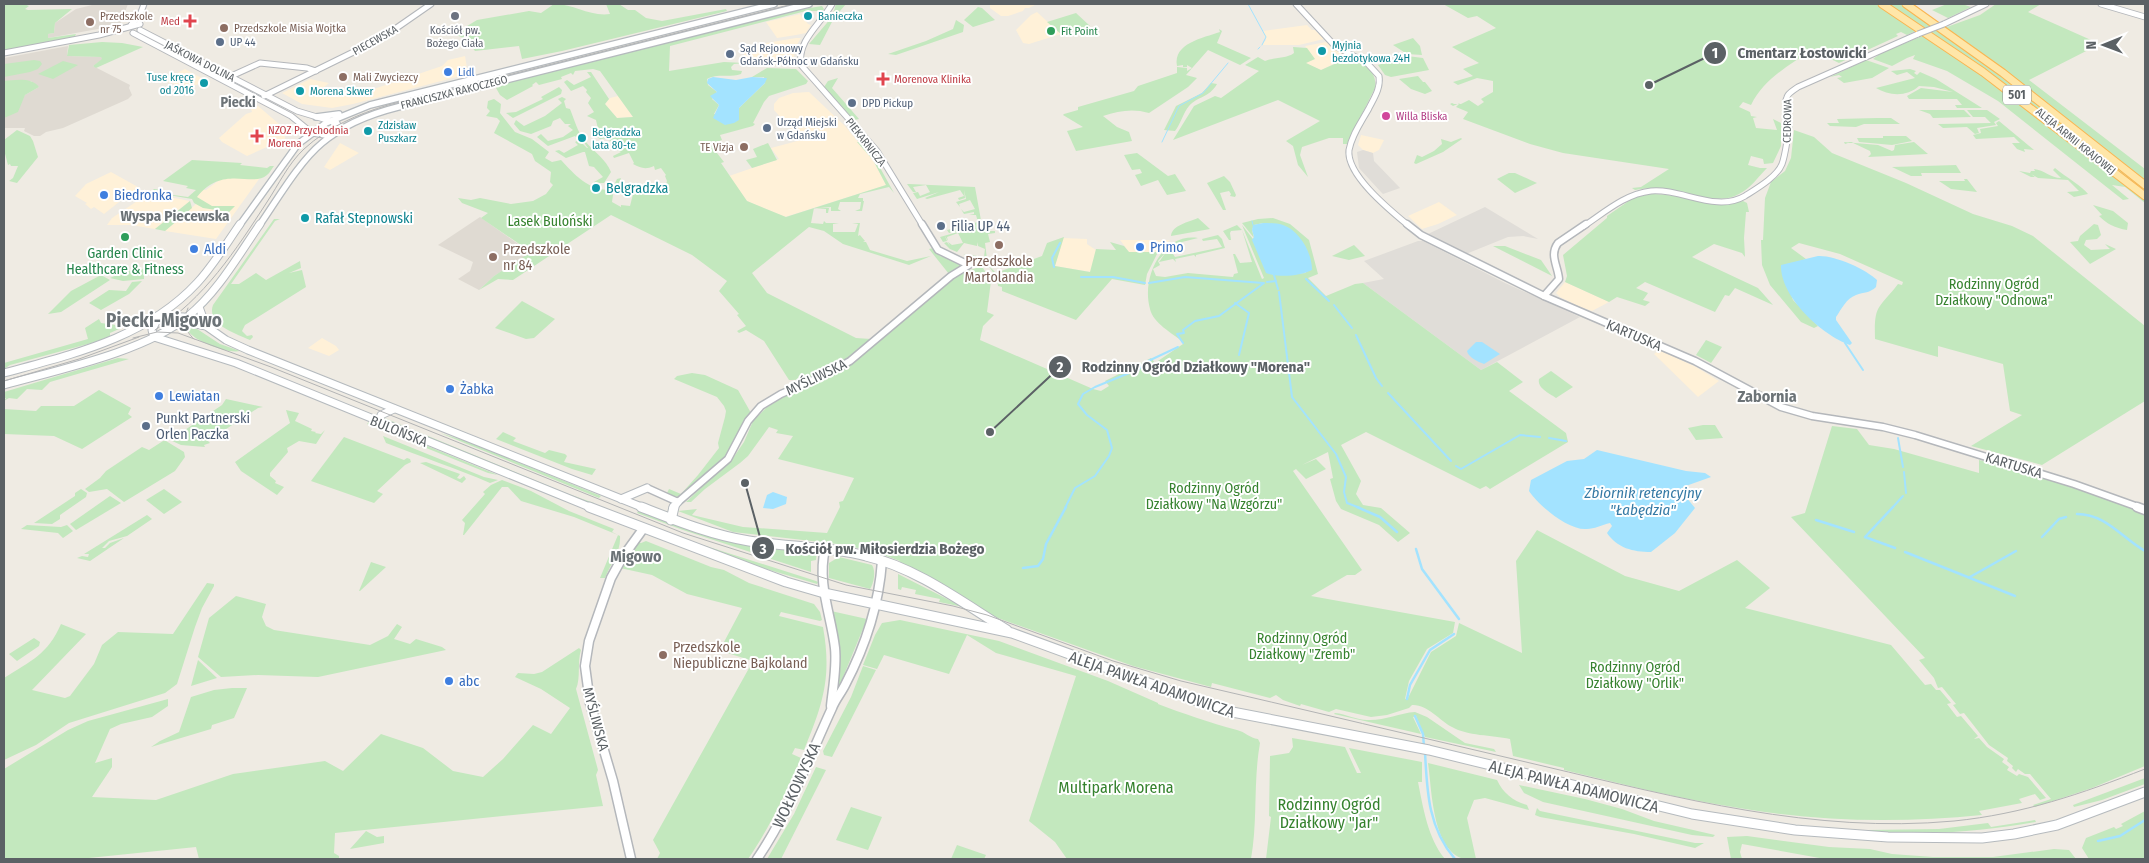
<svg xmlns="http://www.w3.org/2000/svg" width="2149" height="863" viewBox="0 0 2149 863" font-family="'Fira Sans Condensed',sans-serif">
	<style>
		.commercial { fill: #fff1d8 }
		.industrial { fill: #e0ddd8 }
		.education { fill: #dfdad2 }
		.green { fill: #c3e8be }
		.water { fill: #a3e3ff }
		.lines { fill: none; stroke-linecap: round; stroke-linejoin: round }
		.stream-far2 { stroke: #a3e3ff; stroke-width: 1 }
		.stream-far1 { stroke: #a3e3ff; stroke-width: 2 }
		.stream { stroke: #a3e3ff; stroke-width: 2.5 }
		.tertiary-far2-casing { stroke: #b4b7bb; stroke-width: 7 }
		.tertiary-far1-casing { stroke: #b4b7bb; stroke-width: 9 }
		.tertiary-casing { stroke: #b4b7bb; stroke-width: 11 }
		.secondary-far2-casing { stroke: #b5babe; stroke-width: 8 }
		.secondary-far1-casing { stroke: #b5babe; stroke-width: 9 }
		.secondary-casing { stroke: #b5babe; stroke-width: 11 }
		.primary-casing { stroke: #fab551; stroke-width: 9 }
		.tertiary-far2 { stroke: #fff; stroke-width: 5 }
		.tertiary-far1 { stroke: #fff; stroke-width: 6 }
		.tertiary { stroke: #fff; stroke-width: 8 }
		.secondary-far2 { stroke: #fff; stroke-width: 5.5 }
		.secondary-far1 { stroke: #fff; stroke-width: 7 }
		.secondary { stroke: #fff; stroke-width: 9 }
		.primary { stroke: #ffe6a8; stroke-width: 7 }
		.tram { stroke: #b3b4b5; stroke-width: 1 }
		.tertiary-bridge-casing { stroke: #b4b7bb; stroke-width: 7; stroke-linecap: butt }
		.tertiary-bridge { stroke: #fff; stroke-width: 5 }
		.worship-dot { fill: #6b7280; stroke: #fff; stroke-width: 2 }
		.culture-dot { fill: #0f9aa8; stroke: #fff; stroke-width: 2 }
		.health-dot { fill: #e0444e; stroke: #fff; stroke-width: 2 }
		.education-dot { fill: #8d6e63; stroke: #fff; stroke-width: 2 }
		.leisure-dot { fill: #2e9e5b; stroke: #fff; stroke-width: 2 }
		.service-dot { fill: #5c6f8a; stroke: #fff; stroke-width: 2 }
		.shop-dot { fill: #3f7fe0; stroke: #fff; stroke-width: 2 }
		.hotel-dot { fill: #d1479c; stroke: #fff; stroke-width: 2 }
		.labels { text-anchor: middle; stroke-width: 4; stroke-linejoin: round; paint-order: stroke }
		.far-education-label { font-size: 11px; fill: #785e54; stroke: #fff; text-anchor: start }
		.far-culture-label { font-size: 11px; fill: #0d838f; stroke: #fff; text-anchor: start }
		.far-health-label { font-size: 11px; fill: #be3a42; stroke: #fff; text-anchor: start }
		.far-worship-label { font-size: 11px; fill: #5b616d; stroke: #fff }
		.far-leisure-label { font-size: 11px; fill: #27864d; stroke: #fff; text-anchor: start }
		.far-street-label { font-size: 11px; fill: #5b6165; stroke: #fff }
		.far-service-label { font-size: 11px; fill: #4e5e75; stroke: #fff; text-anchor: start }
		.far-shop-label { font-size: 11px; fill: #366cbe; stroke: #fff; text-anchor: start }
		.far-hotel-label { font-size: 11px; fill: #b23c85; stroke: #fff; text-anchor: start }
		.shield { fill: #fff; stroke: #8c9093; stroke-width: 1 }
		.shield-label { font-size: 12px; font-weight: bold; fill: #5b6165 }
		.far-quarter-label { font-size: 14px; font-weight: bold; fill: #6c7377; stroke: #fff }
		.culture-label { font-size: 14px; fill: #0d838f; stroke: #fff; text-anchor: start }
		.shop-label { font-size: 14px; fill: #366cbe; stroke: #fff; text-anchor: start }
		.park-label { font-size: 14px; fill: #35822e; stroke: #fff }
		.service-label { font-size: 14px; fill: #4e5e75; stroke: #fff; text-anchor: start }
		.education-label { font-size: 14px; fill: #785e54; stroke: #fff; text-anchor: start }
		.leisure-label { font-size: 14px; fill: #27864d; stroke: #fff }
		.street-label { font-size: 14px; fill: #5b6165; stroke: #fff }
		.neighbourhood-label { font-size: 15px; font-weight: bold; fill: #6c7377; stroke: #fff }
		.water-label { font-size: 15px; font-style: italic; fill: #357aa5; stroke: #fff }
		.quarter-label { font-size: 16px; font-weight: bold; fill: #6c7377; stroke: #fff }
		.near-street-label { font-size: 16px; fill: #5b6165; stroke: #fff }
		.near-park-label { font-size: 16px; fill: #35822e; stroke: #fff }
		.district-label { font-size: 19px; font-weight: bold; fill: #6c7377; stroke: #fff }
		.leader { fill: none; stroke: #5b6165; stroke-width: 2 }
		.callout-dot { fill: #5b6165; stroke: #fff; stroke-width: 2 }
		.mark-label { font-size: 15px; text-anchor: middle; font-weight: bold; fill: #fff }
		.callout-label { font-size: 15px; text-anchor: middle; font-weight: bold; fill: #5b6165; stroke: #fff; stroke-width: 4; stroke-linejoin: round; paint-order: stroke }
	</style>
	<rect width="100%" height="100%" fill="#efebe3"/>
	<!-- commercial -->
	<g class="commercial">
		<polygon points="990,4 1030,4 1035,5 1029,8 1025,8 1023,11 1008,16 1001,16 990,8"/>
		<polygon points="1037,12 1061,34 1029,44 1023,43 1016,30 1031,15"/>
		<polygon points="800,14 808,24 811,25 806,33 796,35 777,38 766,22"/>
		<polygon points="1307,25 1312,30 1315,30 1324,39 1299,45 1262,45 1266,40 1263,31"/>
		<polygon points="796,38 801,38 795,48 794,57 745,63 743,47"/>
		<polygon points="1326,42 1349,57 1321,70 1305,63 1314,59 1305,46"/>
		<polygon points="465,56 468,74 353,104 332,108 302,104 282,93 310,79 329,83 321,90 359,94 442,66 448,60"/>
		<polygon points="185,69 211,83 186,86 161,81"/>
		<polygon points="809,92 845,126 873,160 886,185 785,217 747,201 729,176 779,159 771,148 801,140 774,110 774,104 779,98 793,93"/>
		<polygon points="618,96 633,117 617,118 605,104 610,98"/>
		<polygon points="258,106 285,129 285,139 247,156 222,142 219,138 246,114 252,112 251,109"/>
		<polygon points="1361,135 1384,140 1379,150 1373,153 1363,150 1358,145"/>
		<polygon points="340,143 359,153 330,170 324,167"/>
		<polygon points="267,168 216,239 165,231 196,204 198,190 206,190 222,178"/>
		<polygon points="111,172 138,187 104,214 94,207 91,209 85,204 87,203 75,196 86,184"/>
		<polygon points="149,193 190,201 155,229 131,225 107,225 112,218"/>
		<polygon points="1439,202 1457,215 1438,224 1422,229 1408,216"/>
		<polygon points="1063,238 1087,239 1087,244 1096,250 1091,272 1055,266"/>
		<polygon points="1120,240 1170,240 1158,252 1129,252"/>
		<polygon points="1565,282 1609,302 1592,311 1578,306 1560,297 1556,293"/>
		<polygon points="322,338 336,346 339,350 329,356 308,348"/>
		<polygon points="1659,350 1696,367 1719,381 1698,397 1654,354"/>
	</g>
	<!-- industrial -->
	<g class="industrial">
		<polygon points="1363,150 1373,153 1374,161 1400,188 1383,194 1381,192 1359,168 1357,152"/>
		<polygon points="1485,207 1538,239 1523,236 1508,237 1466,254 1428,234"/>
		<polygon points="1418,241 1423,241 1505,283 1580,317 1481,370 1363,283 1384,279 1364,261"/>
	</g>
	<!-- education -->
	<g class="education">
		<polygon points="96,4 128,4 120,25 48,38 48,34 54,33 55,23 76,9"/>
		<polygon points="68,46 67,56 101,57 103,59 93,66 130,85 129,88 132,95 128,99 63,128 46,132 40,136 34,136 24,131 25,128 4,128 4,116 18,108 25,95 39,87 31,81 4,81 4,58"/>
		<polygon points="480,217 531,253 494,276 479,290 458,279 470,271 473,262 438,245"/>
	</g>
	<!-- green -->
	<g class="green">
		<polygon points="4,4 24,4 29,6 25,9 28,10 72,9 55,23 54,33 48,34 48,38 76,34 74,38 4,51"/>
		<path d="M554,4C572,3 590,17 610,14L606,4H619L628,10H635L646,18L662,21L726,9L727,11L562,51L522,59L519,46L475,51L466,39L454,34L477,20L529,11L541,13Z"/>
		<polygon points="836,4 846,4 834,18 820,45 809,44 832,17"/>
		<path d="M1443,4H1878L1920,29L1907,35L1901,32L1896,34L1898,36L1839,63L1812,50C1789,65 1764,79 1751,105L1743,102L1739,107L1750,112L1751,116L1757,117L1753,118L1756,128L1777,130L1773,119L1781,123V146L1773,163L1764,164L1763,159L1751,156L1748,165L1760,168H1767C1758,177 1751,188 1739,194C1718,206 1688,192 1666,189C1656,187 1645,188 1635,190L1632,188L1641,187L1669,169L1563,153L1530,144L1463,119L1468,112L1456,107L1460,103L1453,106L1450,104L1452,103L1454,104H1461L1469,100L1478,106L1484,102L1481,99L1493,92V81L1477,78L1458,85L1453,82L1473,76L1463,69L1479,63L1452,47L1496,28L1477,16L1468,18Z"/>
		<polygon points="1884,4 1903,4 1994,69 2145,188 2145,194 1983,68"/>
		<polygon points="1947,4 1962,4 1971,7 1948,18 1932,10"/>
		<polygon points="1996,4 2041,4 2028,12 2100,44 2029,80 2145,169 2145,182 1944,28 1980,15"/>
		<path d="M822,6L824,9L816,21L818,16L817,11H806L670,46L669,71L724,62L745,63L734,64L731,67L732,70L742,71L741,74C730,78 717,73 707,79L708,85L717,92L712,99L719,105L714,114L738,113L739,108L765,83L764,77H752L767,68L796,69L808,81L806,84L769,96L764,102L753,123L755,124L753,126L720,135L722,140L710,144L724,162L721,163L747,201L786,217L886,185L873,160L857,142H862L873,155L894,193L889,187L860,194L858,198H863V201H864L862,211H855L860,209L861,202H840L838,209L841,211H831V207L819,208H829L828,213H826V209L814,208L811,223L823,224L824,221L826,223H839L833,224V232H855L858,224L852,223H860L858,236L860,235L865,241L863,242H866L870,250L907,261L931,256L909,265L843,244L824,231L809,227L752,273L767,293L856,338L871,339V341C847,359 820,381 789,380L764,341L746,330L739,333L737,331L746,326L737,315L739,314L719,291L727,281L692,255L611,215L513,280L498,279L479,290L494,276L531,252L481,218L488,213L462,203L458,198L471,200L480,198L511,204L533,201L546,194L553,185L550,182L551,172L535,161L532,154L494,133L500,121L497,118L486,116L490,111L487,108L488,101L494,99L501,104L500,113L515,132L532,139L549,152L545,158L552,162L561,160C575,175 589,191 611,190L613,195L612,202L621,207V205L630,206L633,194L620,192L614,185L617,179L621,178L618,186L637,185V188H665L667,181L665,176L666,175L661,168L655,170L654,166C645,170 641,168 633,164L634,163L629,153L614,158L613,156L621,152L614,148L613,142L609,140L608,138L600,139L597,137L604,133L598,129L596,120L587,116L594,112L588,103L591,98L586,92L587,90L583,86L571,91L564,82L567,80L574,85L591,77L587,72H591L609,99L605,104L617,118L633,117L600,71L593,69L575,71L573,75L571,73L561,77L562,79L539,85L536,82L532,85L533,86L507,100L500,95L496,88L514,81L785,12Z"/>
		<polygon points="978,7 982,8 995,20 973,27 964,20"/>
		<polygon points="1076,13 1090,26 1061,34 1047,22"/>
		<polygon points="956,20 964,25 963,32 896,55 888,54 926,41 953,29"/>
		<path d="M1219,29L1222,31L1217,43L1251,58L1240,65L1208,50L1186,75L1197,78L1188,87L1149,113C1132,108 1119,111 1103,116L1117,127L1129,132L1132,141L1076,151L1067,131L1083,127L1063,115L1064,114L1078,110V107L1134,91L1138,86L1177,73V67L1187,68V71L1192,68L1187,65V67H1183V65L1177,66C1173,43 1203,38 1220,32Z"/>
		<polygon points="1927,34 2017,97 2145,199 2145,203 2125,187 2112,185 2129,199 2123,200 1998,101 1947,71 1913,59 1915,55 1907,58 1892,66 1873,59 1881,53"/>
		<polygon points="1413,38 1420,46 1422,55 1407,54 1393,45"/>
		<polygon points="102,42 122,43 143,47 96,68 93,66 102,59 101,57 67,56 69,45"/>
		<path d="M1293,47L1307,48L1315,59L1306,63L1321,70L1350,57C1363,64 1378,71 1375,88L1347,144H1343V138H1329L1302,147L1300,155L1308,177L1298,165L1293,146L1286,141L1320,121L1278,100L1173,140L1194,106L1215,96L1221,98L1259,71L1245,65L1258,57L1265,61C1275,57 1286,59 1294,53Z"/>
		<polygon points="1407,56 1423,58 1429,70 1391,77 1385,75 1378,65"/>
		<polygon points="34,60 40,61 42,64 38,69 30,72 4,77 4,75 18,73 4,75 4,64"/>
		<polygon points="1866,60 1889,68 1872,78 1844,83 1837,78 1842,77 1839,75 1830,77"/>
		<polygon points="63,61 78,65 53,79 38,74"/>
		<path d="M1910,69L1916,71L1914,73L1917,75L1920,72L1936,79L1982,108H1957L1955,105H1962L1957,99H1909L1907,96L1921,88L1953,92L1934,87L1919,86C1907,97 1889,96 1876,88L1915,78L1907,72L1897,75L1891,71Z"/>
		<polygon points="1418,76 1423,82 1425,82 1432,91 1425,94 1411,89 1399,79"/>
		<polygon points="838,78 832,88 859,119 854,120 824,87 828,81"/>
		<path d="M4,81C15,80 32,77 39,87L25,95L18,112L4,118Z"/>
		<path d="M1211,83L1217,84C1209,98 1198,96 1189,106C1183,113 1181,123 1175,131L1164,130L1176,106L1202,93Z"/>
		<polygon points="559,87 562,90 561,94 513,118 506,113 516,112 543,99 541,97"/>
		<path d="M562,97L566,99L564,101L566,108L570,109C575,121 577,131 585,141C594,152 606,159 611,172L604,183H594V182L603,177L594,167L589,166L585,152H583L566,158L555,151L559,150L564,153L578,145L575,142L579,140L587,148H588L580,137L577,138L575,136L548,146L537,137L541,134L548,141L563,137L573,130L568,126L571,124H565L560,118L553,121L551,126L531,134L520,131L514,124L516,120L524,126L545,116L562,103L558,99Z"/>
		<polygon points="1919,110 1964,110 1971,117 1933,118 1930,114"/>
		<polygon points="1967,110 1987,110 2000,119 1994,122 1996,125 1977,128 1979,133 1975,134 1967,127 1943,128 1938,124 1991,123 1985,117 1973,117"/>
		<polygon points="1877,118 1891,118 1900,124 1864,124 1856,127 1830,126 1827,123 1839,123 1837,119"/>
		<polygon points="1999,121 2034,150 2024,149 2025,152 2017,149 2012,143 2020,143 2014,137 1976,139 1973,135 1981,133 1980,129 1998,126 1996,123"/>
		<polygon points="17,130 30,136 33,141 38,157 17,183 9,181 13,178 18,166 11,166 10,164 8,165 4,150 4,140"/>
		<path d="M1794,130L1814,137L1832,153L1906,183L1973,214L2012,226L2033,236L2145,326V401L2042,465L1971,446L2022,415L2010,411L2003,364L1938,346V357L1875,339C1874,304 1878,310 1898,284L1902,285L1903,282L1840,254L1799,243L1791,248L1806,259L1781,267L1793,300L1818,326L1814,328L1801,322L1770,285L1762,265L1761,240H1763L1765,198L1771,182L1785,171L1791,158Z"/>
		<polygon points="1883,136 1906,136 1912,141 1892,145 1859,142 1857,138 1883,138"/>
		<polygon points="1461,138 1462,139 1443,152 1416,164 1414,163 1417,155 1422,157 1434,151 1442,144 1441,139 1451,142"/>
		<polygon points="1844,142 1878,145 1892,151 1894,150 1895,145 1914,142 1928,154 1868,157 1871,154 1870,151 1851,142 1845,144"/>
		<polygon points="768,143 777,160 752,168 746,160 757,157 753,149"/>
		<polygon points="1137,153 1168,176 1175,174 1186,191 1167,195 1158,180 1141,186 1135,175 1142,173 1140,169 1132,170 1124,155"/>
		<path d="M192,160L242,163L240,165L267,168L270,166H274C272,168 270,173 267,175C253,188 223,164 197,197L212,206H235L229,212L203,208L194,203L192,199L151,192L154,189L162,190L159,193L188,197L196,190L186,188L188,186L163,181Z"/>
		<polygon points="1956,165 1961,173 1921,173 1922,176 1911,176 1892,167"/>
		<path d="M2055,168C2066,177 2083,187 2088,194L2074,197L2067,192L2079,191L2068,180L2038,178L2031,174L2035,177H2031L2019,171L2030,173L2031,171H2035L2034,169C2044,170 2051,178 2061,178L2053,170Z"/>
		<polygon points="1509,173 1515,173 1537,183 1515,193 1497,179"/>
		<polygon points="1224,176 1230,182 1236,195 1235,197 1230,196 1231,194 1229,191 1220,193 1226,210 1223,210 1207,183"/>
		<polygon points="1964,179 1967,179 1977,192 1951,189 1939,181 1965,181"/>
		<polygon points="907,184 909,184 975,187 982,226 989,226 990,231 995,231 995,233 988,234 990,242 985,243 987,259 983,261 963,254 984,257 985,249 978,246 978,242 977,246 964,243 957,252 950,249 944,243 947,242 950,246 948,242 952,245 963,243 958,233 947,237 948,241 945,236 947,241 943,242 940,237 965,230 949,233 947,230 978,222 976,215 969,215 974,214 974,212 964,214 961,209 964,212 975,209 970,200 959,204 960,207 956,202 966,199 964,190 965,198 959,200 958,198 964,196 960,190 927,199 925,198 939,192 917,199 913,193 918,192 920,196 930,192 926,185 913,187 916,192 913,192"/>
		<path d="M1650,194C1682,193 1711,208 1743,201L1747,203L1749,212H1746L1744,238L1745,257L1742,253L1714,244L1692,257L1758,288L1773,305L1735,288L1729,296L1725,295L1715,312L1645,282L1636,288L1648,293L1643,300L1650,302L1645,306L1617,297L1609,302L1565,282L1567,276L1563,255L1607,218V216L1633,198Z"/>
		<polygon points="190,201 192,208 165,231 155,229"/>
		<path d="M2093,205L2113,211L2128,223L2127,230C2115,228 2107,224 2099,216L2102,215Z"/>
		<path d="M1198,218L1210,229L1171,236C1172,225 1189,222 1198,218Z"/>
		<path d="M1273,218L1290,224L1309,240L1318,274L1308,278L1326,296L1355,284L1363,283L1481,370L1497,362L1523,382L1509,391L1566,433L1568,442L1490,489L1486,486L1480,489L1366,432L1341,445L1361,481L1356,494L1363,505L1381,508L1410,533L1398,542L1379,525L1341,509L1336,501L1330,479L1333,478L1328,452L1302,465L1316,459L1326,469L1306,479L1296,469L1293,471L1362,570L1355,575H1347L1311,596L1455,622L1453,633L1427,649L1409,681L1405,699L1408,698L1431,652L1456,636L1459,623L1522,653L1516,561L1537,530L1625,576L1679,591L1737,560L1770,588L1745,608L1891,645L1925,685L1931,684L1936,690H1940L1951,703L1947,704L1957,717L1961,716L1978,736L1974,739L1979,738L1987,747L2004,759L2002,762L2009,767L2007,770L2017,776L2019,774L2028,777L2046,798L2040,800L2035,794L2019,799L2022,803L1979,811L1982,815C1901,823 1820,822 1739,808C1680,799 1622,784 1564,770V768L1513,756L1510,739C1492,735 1467,736 1452,727C1439,720 1427,704 1412,705L1409,708L1387,715L1371,717L1336,709L1329,712L1301,704L1300,706L1283,700L1276,695L1270,698L1212,683L1211,687L1133,666L978,611L899,563L900,561L881,554L846,545L733,532L678,511L697,509L692,515L743,527L827,533L840,507L839,502L843,501L854,478L778,459L793,436L776,433L778,430L769,427L748,456L740,463L705,489L691,502H686L733,458L744,442L753,421L766,408L784,396L825,378L858,359L954,276L979,267L983,268L991,281L987,312L994,315L983,326L980,340L1093,389L1101,391L1109,386L1105,381L1151,358L1155,363L1183,344V342C1172,333 1153,323 1150,309C1141,277 1162,233 1198,238L1182,242L1183,245L1170,249L1175,257L1222,247L1217,239L1203,241L1202,239L1218,235L1222,239L1225,248L1196,255V257L1194,255L1175,259L1176,262L1173,259L1159,262L1166,252L1158,261L1160,265L1153,269L1156,276L1165,277L1188,273L1233,277L1234,274L1238,273L1233,254H1235L1240,263L1252,262L1242,230L1231,231L1230,233L1231,240H1229L1223,231L1237,225L1242,230L1262,279L1264,278L1242,225L1253,239L1273,275L1306,273L1263,223L1254,225L1252,230L1254,238L1242,223L1258,219Z"/>
		<path d="M274,219H280L275,221L231,284H239L256,273L266,280L300,261L301,268L289,273L302,270L306,287L245,325L242,331L247,336L252,335L253,337L250,340C236,334 206,324 213,305Z"/>
		<polygon points="2094,224 2098,225 2101,235 2097,239 2086,240 2084,245 2091,250 2110,249 2105,244 2116,249 2090,264 2070,242 2078,241 2080,236"/>
		<polygon points="1064,237 1055,266 1090,272 1096,249 1116,250 1110,242 1124,246 1129,252 1158,252 1147,274 1145,285 1112,279 1076,320 1002,291 1002,287 998,286 997,278 988,265 996,273 1042,256 1047,243"/>
		<polygon points="1354,245 1365,256 1349,260 1332,256"/>
		<polygon points="1493,246 1505,246 1541,260 1552,276"/>
		<polygon points="933,248 940,256 961,263 963,266 949,274 929,249"/>
		<polygon points="144,269 144,279 123,281 110,278 126,271"/>
		<polygon points="101,275 110,280 61,312 48,314 71,291"/>
		<polygon points="142,281 129,294 101,310 89,303 109,290 126,291 132,282"/>
		<polygon points="522,301 555,319 534,338 526,339 495,328"/>
		<polygon points="99,319 101,323 115,325 119,329 110,333 110,336 99,341 10,365 4,369 4,363 88,339 85,328"/>
		<path d="M191,325L220,344L240,351C227,354 192,341 186,328Z"/>
		<polygon points="1706,340 1722,347 1711,363 1696,355"/>
		<polygon points="118,358 129,359 50,382 42,390 27,389 17,399 9,398 4,401 6,398 4,398 4,392"/>
		<path d="M1551,371L1573,387L1556,398C1549,393 1537,388 1539,379Z"/>
		<polygon points="692,373 705,375 738,390 751,413 732,450 723,460 680,496 675,497 667,493 669,489 681,494 698,475 719,448 718,443 725,417 726,411 724,406 717,397 674,379 677,376"/>
		<polygon points="99,390 131,408 128,414 132,417 82,449 54,436 4,434 4,409 36,411 41,406 74,406"/>
		<polygon points="226,399 263,407 258,408 208,441 210,443 204,445 205,447 181,445 170,440 222,405"/>
		<polygon points="286,410 299,413 295,421 312,429 311,431 316,432 315,433 321,434 325,430 316,444 299,441 287,448 288,452 270,473 270,476 276,481 275,483 284,487 277,495 241,471 235,462 290,423"/>
		<polygon points="382,417 566,493 594,503 592,505 383,421"/>
		<polygon points="369,422 498,475 488,473 367,424"/>
		<polygon points="1703,425 1715,425 1723,438 1696,440 1688,428"/>
		<path d="M1832,426L1857,429L1869,445L1894,449L1979,473V460C2036,472 2091,492 2145,513V766L2092,788L2035,807L2033,805L2051,799L2030,774H2025L2018,769L2016,772L2012,768L2013,766L2007,761L2008,758L1989,745L1964,713L1960,714L1953,705L1956,704L1942,687L1938,688L1934,678L1919,660L1925,658L1791,517L1805,513Z"/>
		<polygon points="503,432 516,438 513,441 545,453 549,450 565,454 567,456 564,462 596,469 592,475 572,469 496,439"/>
		<polygon points="440,433 466,441 601,496 599,498"/>
		<path d="M383,436L484,477L498,480L490,483C456,468 421,457 386,443Z"/>
		<polygon points="344,437 404,460 407,458 410,459 411,462 405,465 377,491 383,494 374,503 311,481"/>
		<polygon points="163,441 166,441 184,452 185,457 175,471 124,502 107,489 89,492 85,489 100,478 106,471 142,447 149,450"/>
		<polygon points="426,462 460,474 457,478 460,479 464,476 466,479 462,483 420,463"/>
		<path d="M502,480L531,491L569,511L614,529L612,532L620,536C621,552 611,563 605,578H600L618,535L574,517L521,501L508,487H502L464,535H463L465,523L462,520L485,494L483,492L491,485Z"/>
		<polygon points="81,489 87,493 86,497 60,515 60,519 52,524 34,523 75,496 75,493"/>
		<polygon points="164,489 182,502 164,514 146,500"/>
		<polygon points="110,496 121,503 76,530 70,524"/>
		<polygon points="639,510 704,535 817,551 816,560 811,561 811,572 683,530 637,513"/>
		<polygon points="147,515 152,519 127,536 109,541 102,548 105,548 110,543 124,538 90,561 77,558 82,556 88,557 89,554 84,554"/>
		<polygon points="632,518 687,540 816,581 818,582 817,584 742,562 630,521"/>
		<polygon points="27,525 61,527 67,525 73,531 63,538 58,533 21,529"/>
		<path d="M646,541L711,567L724,570L749,583L814,604L820,612L822,620L820,621L781,612L779,616L823,627C832,677 823,704 804,750L795,748L792,754L801,758C785,795 771,825 748,859H657L660,853L653,840L753,661L721,651L726,642H724L742,608L687,594L652,575L620,568L638,542L641,543Z"/>
		<path d="M839,557L872,565C876,571 874,583 870,589L829,578V563Z"/>
		<polygon points="371,562 386,567 360,591 359,591"/>
		<polygon points="898,574 963,607 939,602 940,599 915,594 916,590 902,587 901,590 898,589"/>
		<path d="M207,583L214,584V586L202,608L195,627L177,684L165,693L69,723L36,745L4,760V678C31,661 48,654 61,624L86,634L32,690L65,698L70,696L94,664L102,645L118,632L173,634Z"/>
		<polygon points="236,596 266,604 262,617 266,626 274,630 370,645 388,636 397,624 402,627 394,639 410,644 416,639 442,647 446,650 318,677 258,675 221,677 198,657 209,618"/>
		<polygon points="831,611 867,619 839,687 837,686"/>
		<path d="M900,620L999,641L1108,681L1158,703V704C1182,713 1210,723 1237,730C1245,732 1250,738 1258,739L1260,743C1253,782 1258,820 1251,859H1067L1055,842L1029,821L1076,676L996,653L967,635L949,674L884,655L877,669L863,665L875,635L882,623Z"/>
		<polygon points="34,638 40,642 39,646 17,661 9,654"/>
		<path d="M579,648L581,650C577,663 581,678 576,689L598,770L596,775L603,806L335,833L334,853L339,856V859H199L196,847L79,859H4V769L68,730L88,721L168,699V706L152,717L121,724L110,729L95,763L112,758V767L92,797L156,800L233,774L325,761L343,771L381,734L423,748L453,771L483,777L503,759L533,725L551,734L570,708L541,689L515,677L518,673L534,674L542,672Z"/>
		<polygon points="198,660 217,678 191,686"/>
		<polygon points="863,666 876,670 832,757 824,755 823,751 851,697"/>
		<polygon points="232,688 247,688 234,718 212,725 211,729 151,747 160,741 179,732 191,697 214,690"/>
		<path d="M1415,712L1427,717L1465,743L1494,749L1496,752L1425,737L1416,716L1413,717L1421,734L1334,714L1335,713C1346,714 1357,720 1367,720C1384,721 1399,713 1415,712Z"/>
		<path d="M1292,738L1345,747L1357,773H1361L1349,748L1422,762V782H1418C1423,807 1428,839 1445,859H1266L1271,817L1269,816L1270,756L1289,753L1293,747Z"/>
		<path d="M1428,763L1497,780C1503,793 1513,801 1527,805L1529,810L1485,798L1474,800L1467,818L1476,859C1472,859 1467,860 1464,859C1432,850 1432,790 1428,763Z"/>
		<polygon points="816,767 826,770 781,859 767,859 794,814"/>
		<polygon points="2145,778 2145,784 2102,800 2074,807 2073,805"/>
		<polygon points="1519,785 1585,799 1622,809 1654,821 1715,835 1713,837 1692,835 1543,802 1524,793"/>
		<polygon points="851,807 882,817 868,850 836,840"/>
		<polygon points="1537,808 1540,811 1695,843 1704,843 1695,848 1634,834 1540,817 1535,815"/>
		<polygon points="2145,811 2145,859 2089,859 2082,848 2086,838 2114,827 2116,829 2123,826 2121,824"/>
		<path d="M2035,820L2036,822C1990,830 1944,835 1897,832C1888,832 1875,833 1867,830L1939,829L1988,823L1991,827Z"/>
		<polygon points="366,831 377,837 384,836 384,843 350,849"/>
		<polygon points="1747,836 1829,847 1870,849 1892,854 1933,857 1993,857 2054,849 2069,850 2076,859 1825,859 1742,844 1740,852 1742,859 1731,859 1727,837"/>
		<polygon points="957,845 986,855 984,859 951,859"/>
	</g>
	<!-- water -->
	<g class="water">
		<polygon points="713,77 736,80 752,77 767,78 765,83 739,108 739,120 734,123 725,125 713,118 719,105 710,96 717,92 707,83 708,79"/>
		<path d="M1263,223C1269,223 1277,223 1283,225C1300,231 1312,253 1312,270C1300,276 1279,278 1266,273L1252,240L1254,237L1252,230L1253,225Z"/>
		<path d="M1818,256C1834,255 1866,269 1877,280L1876,287C1870,293 1864,292 1856,295C1846,299 1842,308 1836,317V320L1852,343L1850,345C1822,335 1780,297 1781,265Z"/>
		<path d="M1476,342H1482L1500,354L1484,364C1478,362 1468,357 1467,351Z"/>
		<path d="M1597,450L1686,471L1705,473L1711,477L1683,487L1681,491L1695,508L1675,533L1651,552C1633,552 1617,548 1607,533L1612,526L1610,523C1602,525 1594,529 1587,529C1569,531 1538,505 1529,491L1531,480L1567,461L1584,459Z"/>
		<polygon points="773,492 787,497 786,504 773,509 763,508 767,495"/>
	</g>
	<g class="lines">
		<!-- stream-far2 -->
		<g class="stream-far2">
			<polyline points="1248,4 1266,37 1262,45"/>
			<polyline points="1258,49 1260,47"/>
			<polyline points="1162,142 1179,106 1203,93 1228,63"/>
			<polyline points="1252,221 1253,225"/>
		</g>
		<!-- stream-far1 -->
		<g class="stream-far1">
			<polyline points="1054,267 1052,258 1060,243"/>
			<polyline points="1274,275 1278,289"/>
			<polyline points="1081,277 1113,277 1145,283"/>
			<polyline points="1306,279 1329,301"/>
			<polyline points="1267,282 1276,281"/>
			<polyline points="1149,283 1185,277 1263,283"/>
			<polyline points="1279,292 1292,397 1336,454 1346,477 1344,492 1347,503 1360,508"/>
			<polyline points="1235,303 1249,313 1239,355"/>
			<polyline points="1334,305 1352,328"/>
			<polyline points="1356,335 1376,378 1382,386"/>
			<polyline points="1183,343 1177,334 1184,333 1183,330 1195,321 1219,316 1264,283"/>
			<polyline points="1845,343 1863,370"/>
			<polyline points="1388,393 1451,461"/>
			<polyline points="1549,438 1566,441"/>
			<polyline points="1898,438 1903,467"/>
			<polyline points="1456,466 1461,469 1520,435 1540,437"/>
			<polyline points="1904,472 1906,493"/>
			<polyline points="1065,508 1075,488 1095,476 1109,456 1112,448 1107,430 1087,415 1078,404 1083,394 1095,387 1139,369 1144,363 1178,347"/>
			<polyline points="1892,508 1903,496"/>
		</g>
		<!-- stream -->
		<g class="stream">
			<polyline points="1357,507 1380,517 1397,532"/>
			<polyline points="1893,507 1865,537 1895,548"/>
			<path d="M2077,514C2106,514 2122,538 2145,551"/>
			<polyline points="1816,520 1854,532"/>
			<polyline points="2042,537 2059,519 2066,517"/>
			<polyline points="1416,549 1422,569 1459,619"/>
			<polyline points="1905,552 2015,596"/>
			<polyline points="1023,568 1038,566 1043,559 1046,544 1066,507"/>
			<polyline points="1970,577 2016,551"/>
			<polyline points="1407,699 1410,685 1430,650 1454,634"/>
			<polyline points="1415,716 1423,734 1424,747"/>
			<path d="M1425,752C1427,791 1428,828 1455,859"/>
			<polyline points="2098,841 2120,836 2145,820"/>
		</g>
		<defs>
			<g id="tertiary-far2">
				<path d="M832,4C821,24 797,40 801,65L877,151L923,226"/>
				<path d="M1296,4L1335,46L1367,63L1379,76C1381,88 1374,98 1369,108C1362,121 1352,134 1349,150C1346,175 1391,211 1409,226"/>
				<polyline points="2101,4 2145,17"/>
				<polyline points="1944,24 1986,4"/>
				<polyline points="131,25 140,15 144,4"/>
				<polyline points="140,30 297,111 337,123 340,130"/>
				<polyline points="133,33 291,116 312,133 330,136"/>
				<polyline points="4,53 99,35 140,24"/>
				<polyline points="227,78 260,63 307,68 316,71"/>
				<polyline points="264,96 382,38 431,4"/>
				<path d="M1584,226C1605,212 1625,194 1651,191C1681,188 1716,213 1745,196C1756,189 1777,177 1782,164C1785,156 1789,131 1789,123C1788,115 1783,105 1787,97C1788,93 1794,90 1798,87L1918,34"/>
			</g>
			<g id="tertiary-far1">
				<polyline points="1407,224 1421,235 1544,296 1695,361 1781,407 1812,416 1883,427 1915,435 2074,484 2141,508"/>
				<path d="M1544,296L1559,279C1558,266 1549,255 1558,243L1586,224"/>
				<polyline points="647,488 678,502 728,459 748,421 761,406 781,394 829,373 850,361 951,276 969,265 938,250 922,224"/>
			</g>
			<g id="tertiary">
				<polyline points="2137,507 2145,510"/>
				<path d="M825,549C817,584 831,614 835,648C837,667 833,687 831,706"/>
				<polyline points="631,859 613,781 590,703 585,666 589,641 611,578 622,558 643,529"/>
				<path d="M757,859C789,812 808,760 832,708C835,700 841,693 845,685C865,647 879,604 882,561"/>
			</g>
			<g id="secondary-far2">
				<polyline points="316,117 339,114"/>
				<polyline points="239,226 298,144 326,123 370,105 774,4"/>
				<path d="M259,226C277,200 299,162 322,143C344,124 370,114 398,107L809,4"/>
			</g>
			<g id="secondary-far1">
				<polyline points="199,307 206,326"/>
				<polyline points="159,316 184,317 196,324 206,326 226,340 248,350 644,508"/>
				<polyline points="154,337 236,363 592,508"/>
				<polyline points="154,337 152,330 159,316"/>
				<path d="M4,373C73,354 146,338 197,283C213,266 226,244 240,224"/>
				<path d="M4,385C57,370 144,352 187,317C217,293 238,256 260,224"/>
				<polyline points="379,423 381,415 394,409"/>
				<polyline points="621,499 647,488"/>
				<polyline points="673,508 678,502"/>
			</g>
			<g id="secondary">
				<polyline points="589,507 786,582 824,593 1012,633 1222,710 1429,750 1692,814 1795,830 1888,837 1982,838 2014,834 2057,825 2145,792"/>
				<path d="M641,507C677,521 711,535 749,541C788,547 828,546 866,556C917,568 963,603 1007,630"/>
				<polyline points="671,520 674,507"/>
			</g>
			<g id="primary">
				<polyline points="1882,4 1983,72 2145,196"/>
				<polyline points="1906,4 2003,73 2145,185"/>
			</g>
		</defs>
		<!-- tertiary-far2 casing -->
		<use href="#tertiary-far2" class="tertiary-far2-casing"/>
		<!-- tertiary-far1 casing -->
		<use href="#tertiary-far1" class="tertiary-far1-casing"/>
		<!-- tertiary casing -->
		<use href="#tertiary" class="tertiary-casing"/>
		<!-- secondary-far2 casing -->
		<use href="#secondary-far2" class="secondary-far2-casing"/>
		<!-- secondary-far1 casing -->
		<use href="#secondary-far1" class="secondary-far1-casing"/>
		<!-- secondary casing -->
		<use href="#secondary" class="secondary-casing"/>
		<!-- primary casing -->
		<use href="#primary" class="primary-casing"/>
		<!-- tertiary-far2 -->
		<use href="#tertiary-far2" class="tertiary-far2"/>
		<!-- tertiary-far1 -->
		<use href="#tertiary-far1" class="tertiary-far1"/>
		<!-- tertiary -->
		<use href="#tertiary" class="tertiary"/>
		<!-- secondary-far2 -->
		<use href="#secondary-far2" class="secondary-far2"/>
		<!-- secondary-far1 -->
		<use href="#secondary-far1" class="secondary-far1"/>
		<!-- secondary -->
		<use href="#secondary" class="secondary"/>
		<!-- primary -->
		<use href="#primary" class="primary"/>
		<!-- tram -->
		<g class="tram">
			<path d="M188,308C183,321 184,330 194,339"/>
			<path d="M155,330C204,299 236,250 267,202C279,184 288,164 304,149C328,127 358,114 388,105L793,4"/>
			<path d="M133,338L157,332L178,333L271,367L683,533L846,585L953,606L987,615L1113,661L1181,681C1302,709 1423,738 1543,766C1679,798 1814,834 1954,821C2023,814 2081,794 2145,769"/>
			<polyline points="4,381 79,359 139,337"/>
		</g>
		<defs>
			<polyline id="tertiary-bridge" points="1918,34 1944,24"/>
		</defs>
		<!-- tertiary-bridge casing -->
		<use href="#tertiary-bridge" class="tertiary-bridge-casing"/>
		<!-- tertiary-bridge -->
		<use href="#tertiary-bridge" class="tertiary-bridge"/>
	</g>
	<!-- markers -->
	<circle class="worship-dot" cx="455" cy="16" r="5"/>
	<g class="culture-dot">
		<circle cx="808" cy="16" r="5"/>
		<circle cx="1322" cy="51" r="5"/>
		<circle cx="204" cy="83" r="5"/>
		<circle cx="300" cy="91" r="5"/>
		<circle cx="368" cy="131" r="5"/>
		<circle cx="582" cy="138" r="5"/>
		<circle cx="596" cy="188" r="5"/>
		<circle cx="305" cy="218" r="5"/>
	</g>
	<g class="health-dot">
		<path d="M187.5 13.5h5v5h5v5h-5v5h-5v-5h-5v-5h5z"/>
		<path d="M880.5 71.5h5v5h5v5h-5v5h-5v-5h-5v-5h5z"/>
		<path d="M254.5 128.5h5v5h5v5h-5v5h-5v-5h-5v-5h5z"/>
	</g>
	<g class="education-dot">
		<circle cx="90" cy="22" r="5"/>
		<circle cx="224" cy="28" r="5"/>
		<circle cx="343" cy="77" r="5"/>
		<circle cx="744" cy="147" r="5"/>
		<circle cx="999" cy="245" r="5"/>
		<circle cx="493" cy="257" r="5"/>
		<circle cx="663" cy="655" r="5"/>
	</g>
	<g class="leisure-dot">
		<circle cx="1051" cy="31" r="5"/>
		<circle cx="125" cy="237" r="5"/>
	</g>
	<g class="service-dot">
		<circle cx="220" cy="42" r="5"/>
		<circle cx="730" cy="54" r="5"/>
		<circle cx="852" cy="103" r="5"/>
		<circle cx="767" cy="128" r="5"/>
		<circle cx="941" cy="226" r="5"/>
		<circle cx="146" cy="426" r="5"/>
	</g>
	<g class="shop-dot">
		<circle cx="448" cy="72" r="5"/>
		<circle cx="104" cy="195" r="5"/>
		<circle cx="1140" cy="247" r="5"/>
		<circle cx="194" cy="249" r="5"/>
		<circle cx="450" cy="389" r="5"/>
		<circle cx="159" cy="396" r="5"/>
		<circle cx="449" cy="681" r="5"/>
	</g>
	<circle class="hotel-dot" cx="1386" cy="116" r="5"/>
	<g class="labels">
		<!-- far-education labels -->
		<g class="far-education-label">
			<text x="100" y="20">Przedszkole<tspan x="100" dy="13">nr 75</tspan></text>
			<text x="234" y="32">Przedszkole Misia Wojtka</text>
			<text x="353" y="81">Mali Zwyciezcy</text>
			<text x="734" y="151" text-anchor="end">TE Vizja</text>
		</g>
		<!-- far-culture labels -->
		<g class="far-culture-label">
			<text x="818" y="20">Banieczka</text>
			<text x="1332" y="49">Myjnia<tspan x="1332" dy="13">bezdotykowa 24H</tspan></text>
			<text x="194" y="81" text-anchor="end">Tuse kręcę<tspan x="194" dy="13">od 2016</tspan></text>
			<text x="310" y="95">Morena Skwer</text>
			<text x="378" y="129">Zdzisław<tspan x="378" dy="13">Puszkarz</tspan></text>
			<text x="592" y="136">Belgradzka<tspan x="592" dy="13">lata 80-te</tspan></text>
		</g>
		<!-- far-health labels -->
		<g class="far-health-label">
			<text x="180" y="25" text-anchor="end">Med</text>
			<text x="894" y="83">Morenova Klinika</text>
			<text x="268" y="134">NZOZ Przychodnia<tspan x="268" dy="13">Morena</tspan></text>
		</g>
		<!-- far-worship labels -->
		<g class="far-worship-label">
			<text x="455" y="34">Kościół pw.<tspan x="455" dy="13">Bożego Ciała</tspan></text>
		</g>
		<!-- far-leisure labels -->
		<g class="far-leisure-label">
			<text x="1061" y="35">Fit Point</text>
		</g>
		<!-- far-street labels -->
		<g class="far-street-label">
			<text transform="translate(375 40) rotate(-29)" y="4">PIECEWSKA</text>
			<text transform="translate(200 61) rotate(27)" y="4">JAŚKOWA DOLINA</text>
			<text transform="translate(454 92) rotate(-14)" y="4">FRANCISZKA RAKOCZEGO</text>
			<text transform="translate(1787 121) rotate(-89)" y="4">CEDROWA</text>
			<text transform="translate(2076 141) rotate(39)" y="4">ALEJA ARMII KRAJOWEJ</text>
			<text transform="translate(866 142) rotate(52)" y="4">PIEKARNICZA</text>
		</g>
		<!-- far-service labels -->
		<g class="far-service-label">
			<text x="230" y="46">UP 44</text>
			<text x="740" y="52">Sąd Rejonowy<tspan x="740" dy="13">Gdańsk-Północ w Gdańsku</tspan></text>
			<text x="862" y="107">DPD Pickup</text>
			<text x="777" y="126">Urząd Miejski<tspan x="777" dy="13">w Gdańsku</tspan></text>
		</g>
		<!-- far-shop labels -->
		<g class="far-shop-label">
			<text x="458" y="76">Lidl</text>
		</g>
		<!-- far-hotel labels -->
		<g class="far-hotel-label">
			<text x="1396" y="120">Willa Bliska</text>
		</g>
		<!-- shield labels -->
		<rect class="shield" x="2003" y="85.5" width="28" height="19" rx="4"/>
		<g class="shield-label">
			<text x="2017" y="99">501</text>
		</g>
		<!-- far-quarter labels -->
		<g class="far-quarter-label">
			<text x="238" y="107">Piecki</text>
		</g>
		<!-- culture labels -->
		<g class="culture-label">
			<text x="606" y="193">Belgradzka</text>
			<text x="315" y="223">Rafał Stepnowski</text>
		</g>
		<!-- shop labels -->
		<g class="shop-label">
			<text x="114" y="200">Biedronka</text>
			<text x="1150" y="252">Primo</text>
			<text x="204" y="254">Aldi</text>
			<text x="460" y="394">Żabka</text>
			<text x="169" y="401">Lewiatan</text>
			<text x="459" y="686">abc</text>
		</g>
		<!-- park labels -->
		<g class="park-label">
			<text x="550" y="226">Lasek Buloński</text>
			<text x="1994" y="289">Rodzinny Ogród<tspan x="1994" dy="16">Działkowy "Odnowa"</tspan></text>
			<text x="1214" y="493">Rodzinny Ogród<tspan x="1214" dy="16">Działkowy "Na Wzgórzu"</tspan></text>
			<text x="1302" y="643">Rodzinny Ogród<tspan x="1302" dy="16">Działkowy "Zremb"</tspan></text>
			<text x="1635" y="672">Rodzinny Ogród<tspan x="1635" dy="16">Działkowy "Orlik"</tspan></text>
		</g>
		<!-- service labels -->
		<g class="service-label">
			<text x="951" y="231">Filia UP 44</text>
			<text x="156" y="423">Punkt Partnerski<tspan x="156" dy="16">Orlen Paczka</tspan></text>
		</g>
		<!-- education labels -->
		<g class="education-label">
			<text x="503" y="254">Przedszkole<tspan x="503" dy="16">nr 84</tspan></text>
			<text x="999" y="266" text-anchor="middle">Przedszkole<tspan x="999" dy="16">Martolandia</tspan></text>
			<text x="673" y="652">Przedszkole<tspan x="673" dy="16">Niepubliczne Bajkoland</tspan></text>
		</g>
		<!-- leisure labels -->
		<g class="leisure-label">
			<text x="125" y="258">Garden Clinic<tspan x="125" dy="16">Healthcare &amp; Fitness</tspan></text>
		</g>
		<!-- street labels -->
		<g class="street-label">
			<text transform="translate(1634 335) rotate(23)" y="5">KARTUSKA</text>
			<text transform="translate(816 377) rotate(-26)" y="5">MYŚLIWSKA</text>
			<text transform="translate(399 431) rotate(22)" y="5">BULOŃSKA</text>
			<text transform="translate(2014 465) rotate(17)" y="5">KARTUSKA</text>
			<text transform="translate(596 719) rotate(75)" y="5">MYŚLIWSKA</text>
		</g>
		<!-- neighbourhood labels -->
		<g class="neighbourhood-label">
			<text x="175" y="221">Wyspa Piecewska</text>
		</g>
		<!-- water labels -->
		<g class="water-label">
			<text x="1643" y="498">Zbiornik retencyjny<tspan x="1643" dy="17">"Łabędzia"</tspan></text>
		</g>
		<!-- quarter labels -->
		<g class="quarter-label">
			<text x="1767" y="402">Zabornia</text>
			<text x="636" y="562">Migowo</text>
		</g>
		<!-- near-street labels -->
		<g class="near-street-label">
			<text transform="translate(1152 684) rotate(19)" y="6">ALEJA PAWŁA ADAMOWICZA</text>
			<text transform="translate(796 785) rotate(-65)" y="6">WOŁKOWYSKA</text>
			<text transform="translate(1574 786) rotate(14)" y="6">ALEJA PAWŁA ADAMOWICZA</text>
		</g>
		<!-- near-park labels -->
		<g class="near-park-label">
			<text x="1116" y="793">Multipark Morena</text>
			<text x="1329" y="810">Rodzinny Ogród<tspan x="1329" dy="18">Działkowy "Jar"</tspan></text>
		</g>
		<!-- district labels -->
		<g class="district-label">
			<text x="164" y="327">Piecki-Migowo</text>
		</g>
	</g>
	<!-- callouts -->
	<path class="leader" d="M1649 85L1715 53M990 432L1060 367M745 483L763 548"/>
	<g class="callout-dot">
		<circle cx="1649" cy="85" r="5"/>
		<circle cx="990" cy="432" r="5"/>
		<circle cx="745" cy="483" r="5"/>
		<circle cx="1715" cy="53" r="12"/>
		<circle cx="1060" cy="367" r="12"/>
		<circle cx="763" cy="548" r="12"/>
	</g>
	<g class="mark-label">
		<text x="1715" y="58">1</text>
		<text x="1060" y="372">2</text>
		<text x="763" y="554">3</text>
	</g>
	<g class="callout-label">
		<text x="1802" y="58">Cmentarz Łostowicki</text>
		<text x="1196" y="372">Rodzinny Ogród Działkowy "Morena"</text>
		<text x="885" y="554">Kościół pw. Miłosierdzia Bożego</text>
	</g>
	<!-- border -->
	<rect width="2149" height="863" fill="none" stroke="#5b6165" stroke-width="10"/>
	<!-- north arrow -->
	<g transform="translate(2104 45) rotate(269)" stroke="#ffffff" stroke-width="4" paint-order="stroke">
	<path d="M0-4L9 19L0 12L-9 19Z" fill="#5b6165"/>
	<text y="-8" font-size="14" font-weight="bold" text-anchor="middle" fill="#5b6165">N</text>
	</g>
</svg>
